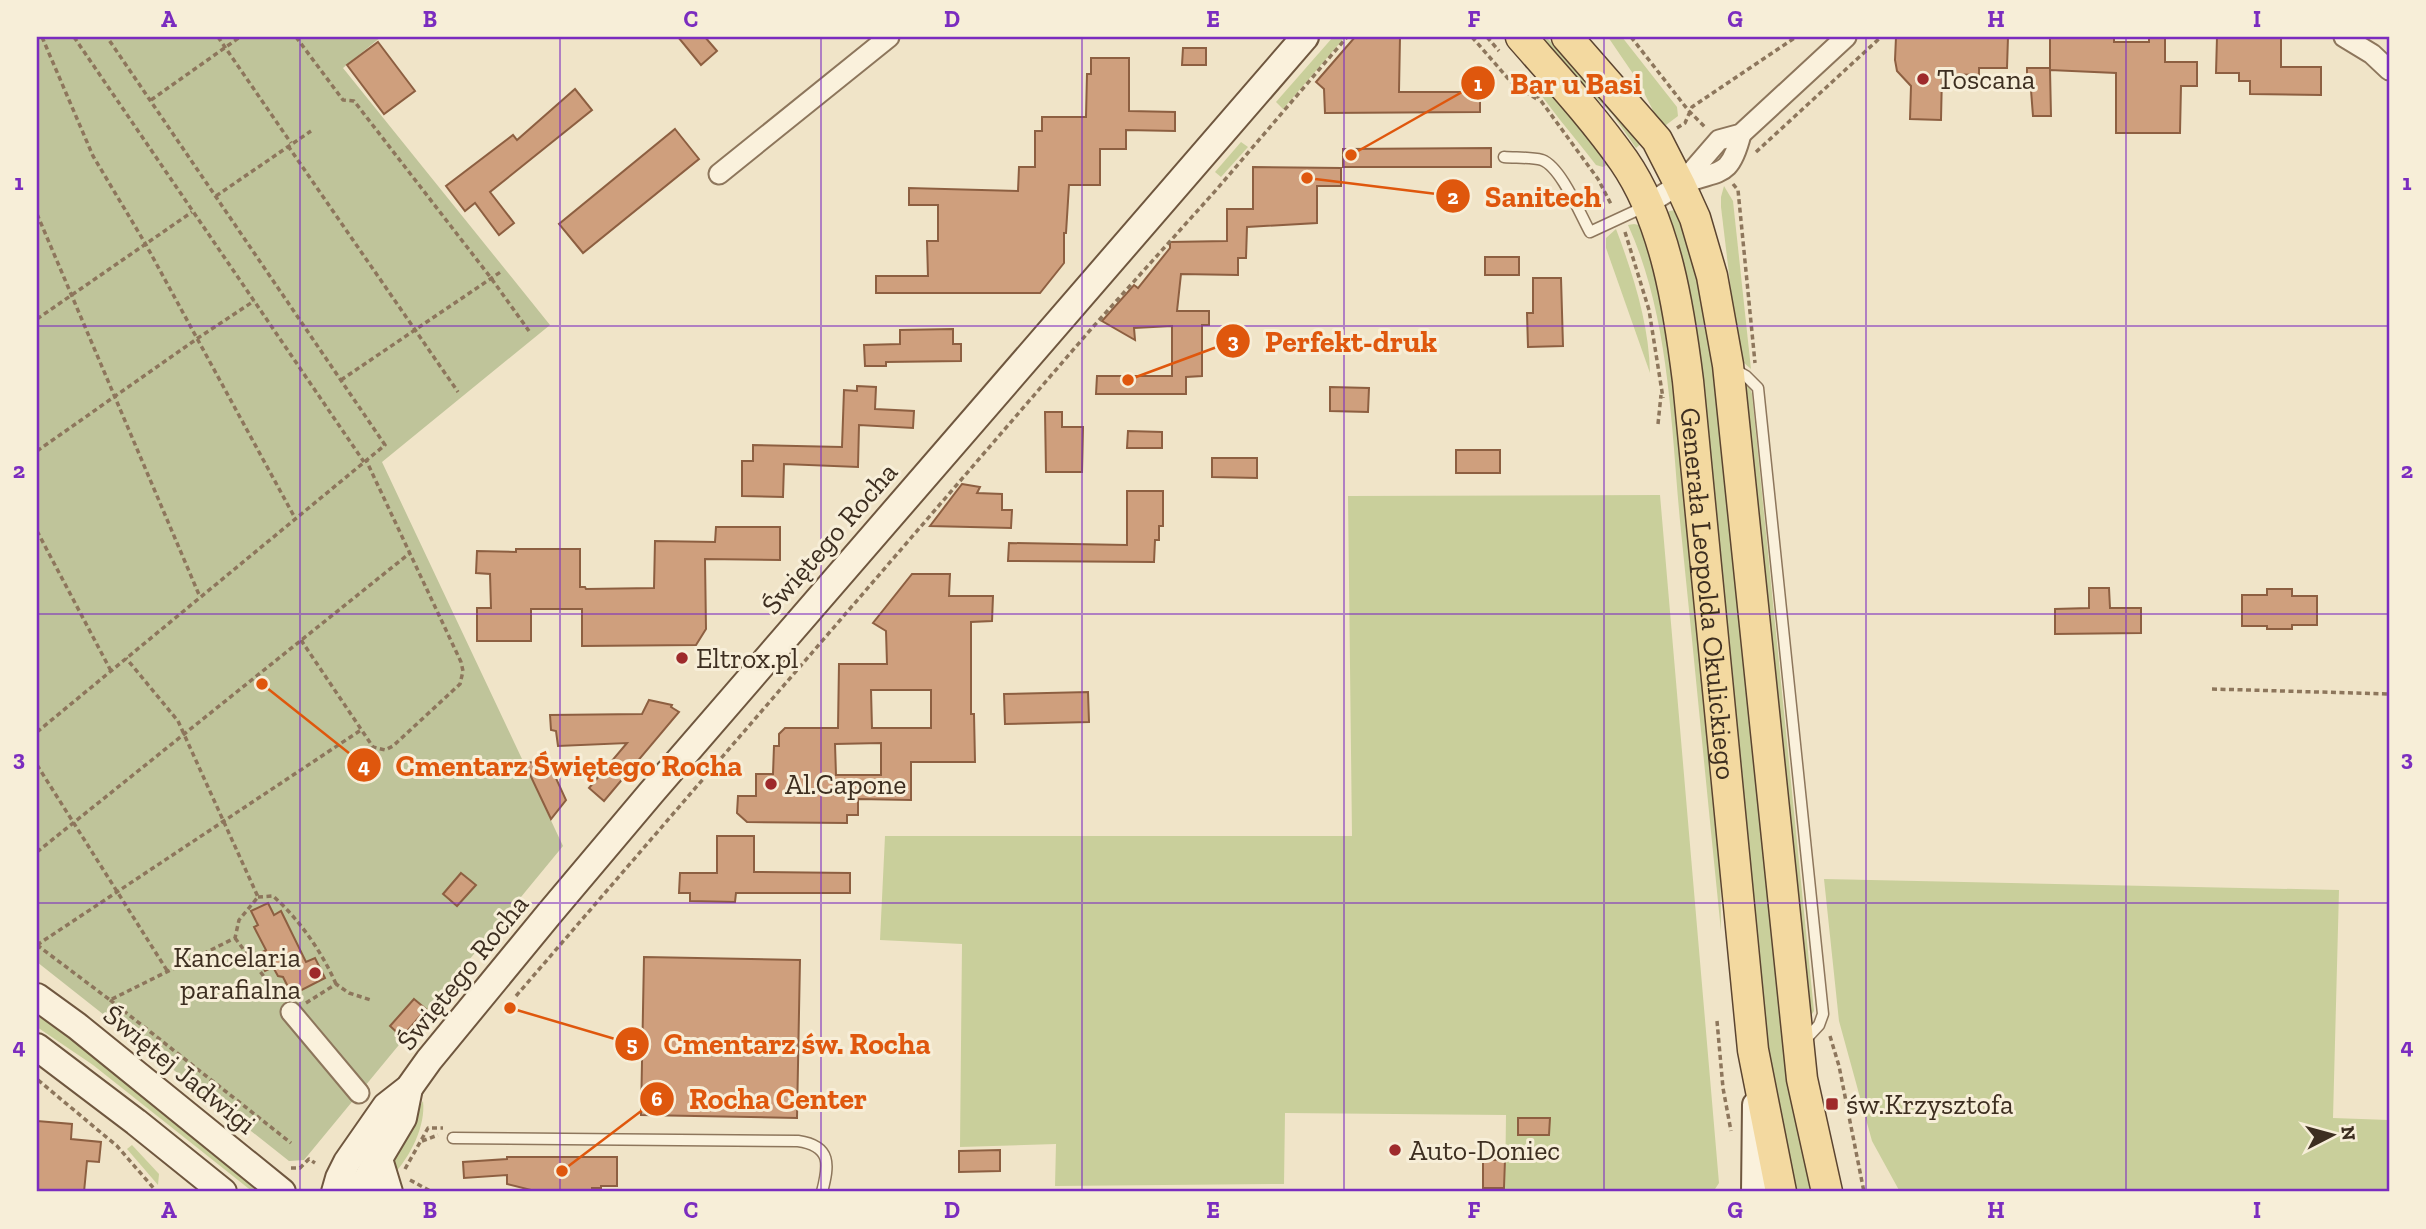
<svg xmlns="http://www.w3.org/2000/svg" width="2426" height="1229" viewBox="0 0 2426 1229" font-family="'Zilla Slab',serif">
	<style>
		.green { fill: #c9cf9b }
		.cemetery { fill: #bfc49a }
		.building { fill: #cf9f7d; stroke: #8d5f41; stroke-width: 2; fill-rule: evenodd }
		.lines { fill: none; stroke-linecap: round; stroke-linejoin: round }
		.lane-casing { stroke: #8d765c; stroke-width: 13 }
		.street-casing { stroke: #8d765c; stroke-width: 23 }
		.secondary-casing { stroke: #6f573f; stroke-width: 30 }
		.primary-casing { stroke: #5b4430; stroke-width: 33 }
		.path { stroke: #8d765c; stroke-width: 3.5; stroke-dasharray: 5 3.5; stroke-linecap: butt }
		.lane { stroke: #faf1dc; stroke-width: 10 }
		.street { stroke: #faf1dc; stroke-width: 19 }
		.secondary { stroke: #faf1dc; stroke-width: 26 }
		.primary { stroke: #f3d9a0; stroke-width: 30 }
		.grid { fill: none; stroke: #7b2cbf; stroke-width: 2; stroke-opacity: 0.55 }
		.poi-dot { fill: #9e2a2b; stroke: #f7eed8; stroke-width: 2.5 }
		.labels { text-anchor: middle; stroke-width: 6; stroke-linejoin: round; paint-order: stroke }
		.poi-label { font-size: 28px; fill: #3d2e20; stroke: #f7eed8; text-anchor: start }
		.street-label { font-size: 28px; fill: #3d2e20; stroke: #f7eed8 }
		.leader { fill: none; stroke: #df570d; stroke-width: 2.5 }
		.callout-dot { fill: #df570d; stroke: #f7eed8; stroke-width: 2.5 }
		.mark-label { font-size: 21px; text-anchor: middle; font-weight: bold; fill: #fff }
		.callout-label { font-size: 30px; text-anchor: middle; font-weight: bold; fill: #df570d; stroke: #f7eed8; stroke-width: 6; stroke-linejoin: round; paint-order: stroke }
		.neatline { fill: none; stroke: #7b2cbf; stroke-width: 2.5 }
		.grid-label { font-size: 23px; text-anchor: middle; font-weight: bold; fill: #7b2cbf }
	</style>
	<rect width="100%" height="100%" fill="#f0e4c8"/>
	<!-- green -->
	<g class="green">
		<polygon points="1333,37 1345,37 1283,109 1276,102"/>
		<polygon points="1536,37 1546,37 1615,107 1643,142 1636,148 1613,115"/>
		<polygon points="1608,37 1622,37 1677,107 1678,116 1662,128 1638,81"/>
		<path d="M1528,76L1564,102L1609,164L1603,167L1596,165C1573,135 1548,107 1528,76Z"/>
		<polygon points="1241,142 1248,147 1221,177 1215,172"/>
		<polygon points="1724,186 1733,201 1751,369 1743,362 1737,341 1721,207 1721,197"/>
		<polygon points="1677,210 1686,221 1713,343 1783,1017 1810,1192 1793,1192 1783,1149 1769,1052 1667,221 1669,211"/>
		<path d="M1634,224L1639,225L1644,231L1666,316L1720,831L1721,931C1707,794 1694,657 1680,521C1671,423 1669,315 1628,225Z"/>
		<path d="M1616,229C1633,274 1649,324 1650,373L1606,248V238Z"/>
		<polygon points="1740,382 1749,385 1752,394 1814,1011 1810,1017"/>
		<polygon points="1660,495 1719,1183 1713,1192 1505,1192 1506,1115 1285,1113 1284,1184 1055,1186 1056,1144 960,1147 962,944 880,940 885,836 1352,836 1348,496"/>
		<polygon points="1824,879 2339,890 2333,1118 2389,1120 2389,1192 1900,1192 1872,1141 1839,1021"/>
		<polygon points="37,1012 264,1192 253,1192 93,1065 37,1027"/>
		<path d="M423,1101C426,1126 410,1157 393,1175C393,1146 409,1125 423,1101Z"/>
		<polygon points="132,1145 159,1174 158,1185 127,1149"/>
	</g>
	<!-- cemetery -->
	<polygon class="cemetery" points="37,37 381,37 343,68 550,325 382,462 563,846 304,1160 289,1161 37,962"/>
	<!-- building -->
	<g class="building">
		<polygon points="678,37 705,37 717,51 701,65"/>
		<polygon points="1355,37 1400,37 1399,92 1480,92 1480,112 1325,113 1324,89 1316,82"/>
		<polygon points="1896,37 2008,37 2007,68 1979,68 1979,75 1942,74 1941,120 1910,119 1911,86 1897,71 1895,60"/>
		<polygon points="2050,37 2114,37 2114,42 2149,42 2149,38 2165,38 2165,62 2197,62 2197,86 2181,86 2180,133 2116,133 2116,73 2050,70 2051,116 2033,116 2031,90 2027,90 2027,68 2050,68"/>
		<polygon points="2217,37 2281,38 2281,67 2321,67 2321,95 2250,94 2250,81 2239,81 2239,73 2216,73"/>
		<polygon points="378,42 415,91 384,114 347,65"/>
		<polygon points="1183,48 1206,48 1206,65 1182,65"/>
		<polygon points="1091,58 1129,58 1129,111 1175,112 1175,131 1126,130 1126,149 1100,149 1100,185 1069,185 1066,233 1064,233 1064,263 1040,293 876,293 876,276 928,276 927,241 938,241 938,205 909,205 909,188 1018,191 1019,167 1035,167 1035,131 1042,131 1042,117 1086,117 1087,74 1091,74"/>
		<polygon points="575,89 592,110 490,192 514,223 499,235 475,203 465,211 446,186 513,135 517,140"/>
		<polygon points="675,129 699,159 583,253 559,224"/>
		<polygon points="1491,148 1491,167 1343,167 1343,149"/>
		<polygon points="1253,167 1341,168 1341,186 1317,186 1317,223 1247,227 1246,258 1238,258 1238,275 1181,274 1177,311 1209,311 1209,325 1202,325 1202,376 1186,377 1186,394 1096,394 1097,376 1172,376 1172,326 1134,328 1135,340 1102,321 1134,285 1138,288 1170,248 1170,242 1227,241 1227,209 1253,209"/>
		<rect x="1485" y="257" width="34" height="18"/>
		<polygon points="1533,278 1561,278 1563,346 1528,347 1527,313 1533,313"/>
		<polygon points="953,329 953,344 961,344 961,361 886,362 886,366 865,366 864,345 900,344 900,330"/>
		<polygon points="857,386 876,387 875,409 914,411 913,428 859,425 858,467 784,464 783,497 742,496 742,461 753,461 753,445 842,447 844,390 857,391"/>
		<polygon points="1330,387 1369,388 1368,412 1330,411"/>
		<polygon points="1045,412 1062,412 1062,427 1083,427 1082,472 1046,472"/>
		<polygon points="1128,431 1162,432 1162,448 1127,448"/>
		<rect x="1456" y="450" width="44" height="23"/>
		<polygon points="1212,458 1257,458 1257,478 1212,477"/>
		<polygon points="962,484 980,487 977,493 1002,494 1002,510 1012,510 1011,528 930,526"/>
		<polygon points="1127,491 1163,491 1163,526 1159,526 1159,540 1155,540 1154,562 1008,561 1009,543 1127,545"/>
		<polygon points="716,527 780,527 780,560 705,559 706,629 696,645 582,646 582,609 531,609 531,641 477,641 477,608 491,608 490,574 476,573 477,551 516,552 516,549 580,549 580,587 585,587 586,589 654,588 655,541 715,542"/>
		<path d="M912,574H950L949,596H993L992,621L971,622V714H974L975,762H911V800L858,799V815H847V823L747,822L737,813L738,796H756V774H773L774,746H779V734L785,728H838L839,664H887L886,631L873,623ZM871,690H931V728H872ZM881,743V775H836L835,744Z"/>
		<polygon points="2089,588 2109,588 2110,608 2141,608 2141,633 2055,634 2055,609 2089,608"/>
		<polygon points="2267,589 2292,589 2292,596 2317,596 2317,625 2292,625 2292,629 2267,629 2267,626 2242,626 2242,595 2267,595"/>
		<polygon points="1088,692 1089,722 1005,724 1004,694"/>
		<polygon points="649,700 672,705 671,707 679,712 604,801 589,788 627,743 558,746 556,731 551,730 550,715 642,714"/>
		<polygon points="524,762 549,763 566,800 551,819"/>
		<polygon points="717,836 754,836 754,872 850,873 850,893 736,893 735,902 690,901 690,893 679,893 680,873 717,873"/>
		<polygon points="461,873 476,885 457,906 443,894"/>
		<polygon points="268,903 274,915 281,911 306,962 315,958 325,978 292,995 283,977 278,976 273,967 265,971 257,955 266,950 254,927 258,925 251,911"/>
		<polygon points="644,957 800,960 797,1118 641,1115"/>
		<polygon points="414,999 426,1009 402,1037 390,1026"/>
		<polygon points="1518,1118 1550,1118 1549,1135 1518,1135"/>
		<polygon points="37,1121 72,1124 71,1139 101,1142 99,1162 87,1161 84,1192 37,1192"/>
		<polygon points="1000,1150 1000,1171 959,1172 959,1151"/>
		<polygon points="507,1157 617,1157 617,1186 601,1186 601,1188 592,1188 592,1192 539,1192 507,1184 507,1175 464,1178 463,1162 507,1159"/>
		<polygon points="1483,1160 1505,1160 1504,1188 1483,1188"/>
	</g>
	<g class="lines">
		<defs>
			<g id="lane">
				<path d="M1504,157C1516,158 1530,157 1542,160C1561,167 1580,214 1590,232L1644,207"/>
				<polyline points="1734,369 1746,376 1758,388 1823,1014 1819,1025 1805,1040"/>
				<path d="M453,1138L798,1141C832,1146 829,1165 822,1192"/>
			</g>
			<g id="street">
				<polyline points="2344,37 2372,54 2389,70"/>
				<polyline points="719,174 889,37"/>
				<polyline points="1680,185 1719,140 1741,134 1846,37"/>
				<path d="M1647,205C1658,198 1669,190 1680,185C1718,168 1729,182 1741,134"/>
				<polyline points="291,1012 359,1093"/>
			</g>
			<g id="secondary">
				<polyline points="37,997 77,1026 282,1192"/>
				<polyline points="37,1047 136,1122 223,1192"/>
				<polyline points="379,1159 389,1192"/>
				<polyline points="335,1192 339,1178 347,1162 386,1106 409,1088 429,1060 549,914 651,793 1305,37"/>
				<polyline points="359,1192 403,1118 409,1088"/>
				<polyline points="1755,1192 1756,1105"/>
			</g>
			<g id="primary">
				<path id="s1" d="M1521,37C1556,77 1593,117 1624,161C1666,222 1679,309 1688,381L1753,1050L1781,1192"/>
				<polyline points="1567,37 1657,140 1680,185 1695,218 1712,276 1728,365 1802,1079 1827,1192"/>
			</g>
		</defs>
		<!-- lane casing -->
		<use href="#lane" class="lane-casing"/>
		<!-- street casing -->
		<use href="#street" class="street-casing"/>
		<!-- secondary casing -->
		<use href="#secondary" class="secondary-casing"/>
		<!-- primary casing -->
		<use href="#primary" class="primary-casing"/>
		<!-- path -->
		<g class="path">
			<polyline points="42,37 93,156 145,243 295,518"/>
			<polyline points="74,37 364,462"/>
			<polyline points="218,37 291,143"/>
			<polyline points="296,37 343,100 354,101 491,278 529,331"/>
			<polyline points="1472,37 1512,83 1538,100"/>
			<polyline points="1487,37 1499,51"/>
			<polyline points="1631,37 1688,110 1706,128"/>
			<polyline points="1536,94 1598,179 1612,206"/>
			<polyline points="151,100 240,37"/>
			<polyline points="1677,128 1685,123 1692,107 1796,37"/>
			<polyline points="288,146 458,392"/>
			<polyline points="1756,152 1881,37"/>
			<polyline points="1733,184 1738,190 1755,363"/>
			<polyline points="216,196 311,131"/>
			<polyline points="37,214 200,597"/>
			<polyline points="1625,232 1649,310 1663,398"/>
			<polyline points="37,319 192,212"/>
			<polyline points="341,380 502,271"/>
			<polyline points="1658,424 1661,395"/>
			<polyline points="37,451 198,338 254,301"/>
			<polyline points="37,531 111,671"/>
			<polyline points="301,640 373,747 385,750 393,746 460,684 463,671 461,662 366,460"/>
			<polyline points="2212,689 2389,694"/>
			<polyline points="37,732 385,445 107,37"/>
			<polyline points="37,765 168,972"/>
			<polyline points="37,852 410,553"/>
			<path d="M258,897L273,896C299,919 322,952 336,984"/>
			<polyline points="235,938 280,998"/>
			<polyline points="37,945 110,1000 235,938 239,920 258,897 178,721 126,658"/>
			<polyline points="37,945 361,730"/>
			<polyline points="516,996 1092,328 1217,189 1347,37"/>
			<polyline points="110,1000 291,1143"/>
			<polyline points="306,1003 336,984 349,993 371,1000"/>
			<polyline points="1717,1021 1723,1088 1731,1131"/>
			<polyline points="1830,1036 1839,1066 1864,1192"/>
			<polyline points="38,1080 117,1146 157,1192"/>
			<polyline points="422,1141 438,1135"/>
			<polyline points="291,1168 300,1168 309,1159 315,1163"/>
			<polyline points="405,1169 428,1128 443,1128"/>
			<polyline points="410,1180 432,1192"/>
		</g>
		<!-- lane -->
		<use href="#lane" class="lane"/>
		<!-- street -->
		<use href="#street" class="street"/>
		<!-- secondary -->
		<use href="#secondary" class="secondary"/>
		<!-- primary -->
		<use href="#primary" class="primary"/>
	</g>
	<!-- grid -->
	<path class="grid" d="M300,37V1192M560,37V1192M821,37V1192M1082,37V1192M1344,37V1192M1604,37V1192M1866,37V1192M2126,37V1192M37,326H2389M37,614H2389M37,903H2389"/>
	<!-- markers -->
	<g class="poi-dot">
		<circle cx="1923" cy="79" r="7"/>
		<circle cx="682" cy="658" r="7"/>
		<circle cx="771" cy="784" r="7"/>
		<circle cx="315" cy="973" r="7"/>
		<rect x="1825" y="1097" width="14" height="14" rx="3.5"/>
		<circle cx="1395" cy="1150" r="7"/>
	</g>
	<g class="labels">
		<!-- poi labels -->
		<g class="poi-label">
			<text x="1937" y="89">Toscana</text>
			<text x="696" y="668">Eltrox.pl</text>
			<text x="785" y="794">Al.Capone</text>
			<text x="301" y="967" text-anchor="end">Kancelaria<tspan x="301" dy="32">parafialna</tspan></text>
			<text x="1846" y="1114">św.Krzysztofa</text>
			<text x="1409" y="1160">Auto-Doniec</text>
		</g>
		<!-- street labels -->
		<g class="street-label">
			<text transform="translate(829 538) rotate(-49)" y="10">Świętego Rocha</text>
			<text dy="10" stroke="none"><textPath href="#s1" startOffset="606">Generała Leopolda Okulickiego</textPath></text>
			<text transform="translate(462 972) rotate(-51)" y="10">Świętego Rocha</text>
			<text transform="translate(180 1069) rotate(39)" y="10">Świętej Jadwigi</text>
		</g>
	</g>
	<!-- callouts -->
	<path class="leader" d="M1351 155L1478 83M1307 178L1453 196M1128 380L1233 341M262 684L364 765M510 1008L632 1044M562 1171L657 1099"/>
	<g class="callout-dot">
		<circle cx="1351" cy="155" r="7"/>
		<circle cx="1307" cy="178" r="7"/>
		<circle cx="1128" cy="380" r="7"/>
		<circle cx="262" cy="684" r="7"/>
		<circle cx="510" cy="1008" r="7"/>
		<circle cx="562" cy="1171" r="7"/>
		<circle cx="1478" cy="83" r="18"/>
		<circle cx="1453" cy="196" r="18"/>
		<circle cx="1233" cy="341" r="18"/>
		<circle cx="364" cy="765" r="18"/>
		<circle cx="632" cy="1044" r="18"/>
		<circle cx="657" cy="1099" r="18"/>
	</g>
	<g class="mark-label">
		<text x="1478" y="91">1</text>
		<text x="1453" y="204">2</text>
		<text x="1233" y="348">3</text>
		<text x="364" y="773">4</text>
		<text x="632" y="1051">5</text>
		<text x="657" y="1106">6</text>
	</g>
	<g class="callout-label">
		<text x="1576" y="94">Bar u Basi</text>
		<text x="1543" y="207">Sanitech</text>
		<text x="1351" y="352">Perfekt-druk</text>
		<text x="569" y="776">Cmentarz Świętego Rocha</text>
		<text x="797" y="1054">Cmentarz św. Rocha</text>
		<text x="778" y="1109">Rocha Center</text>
	</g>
	<!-- border -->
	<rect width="2426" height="1229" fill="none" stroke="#f7eed8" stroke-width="77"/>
	<!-- north arrow -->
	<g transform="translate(2332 1135) rotate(84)" stroke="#f7eed8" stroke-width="5" paint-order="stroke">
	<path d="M0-5L12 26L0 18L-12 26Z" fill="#3d2e20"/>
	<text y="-10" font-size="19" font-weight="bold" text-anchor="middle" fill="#3d2e20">N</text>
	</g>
	<rect x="38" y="38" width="2350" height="1152" class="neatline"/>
	<g class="grid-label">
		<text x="169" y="27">A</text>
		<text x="430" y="27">B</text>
		<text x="691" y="27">C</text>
		<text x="952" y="27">D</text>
		<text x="1213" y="27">E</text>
		<text x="1474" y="27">F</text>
		<text x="1735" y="27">G</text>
		<text x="1996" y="27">H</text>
		<text x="2257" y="27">I</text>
		<text x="19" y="190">1</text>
		<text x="2407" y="190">1</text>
		<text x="19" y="478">2</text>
		<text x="2407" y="478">2</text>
		<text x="19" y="766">3</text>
		<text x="2407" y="766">3</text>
		<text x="19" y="1054">4</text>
		<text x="2407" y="1054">4</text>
		<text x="169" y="1218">A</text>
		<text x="430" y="1218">B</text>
		<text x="691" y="1218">C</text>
		<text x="952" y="1218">D</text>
		<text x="1213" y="1218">E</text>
		<text x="1474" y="1218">F</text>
		<text x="1735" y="1218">G</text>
		<text x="1996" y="1218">H</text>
		<text x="2257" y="1218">I</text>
	</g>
</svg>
